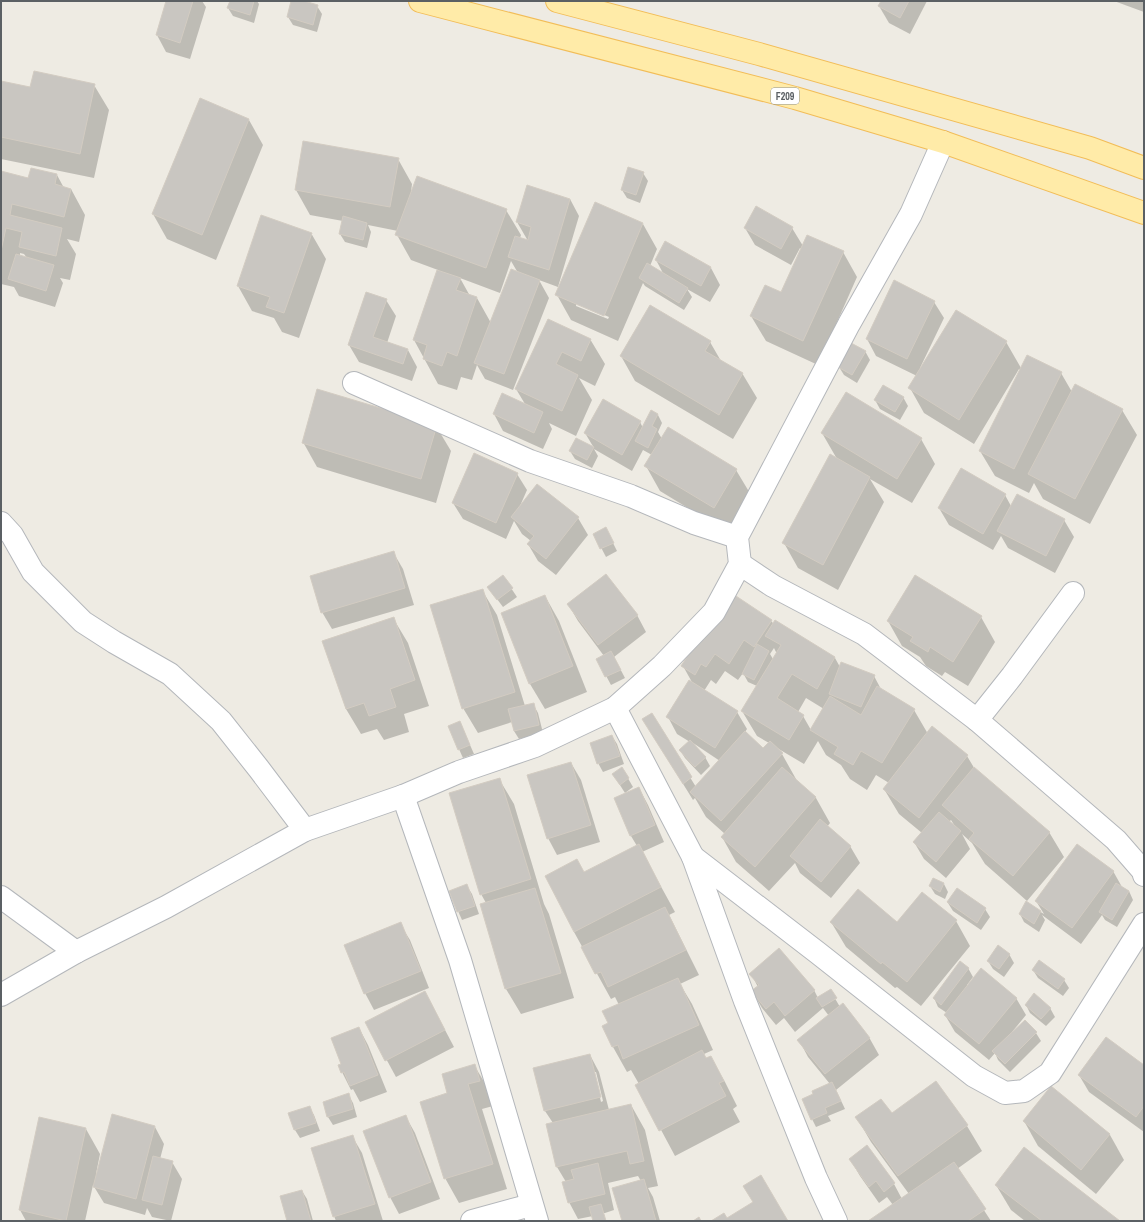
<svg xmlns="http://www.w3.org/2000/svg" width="1145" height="1222" viewBox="0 0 1145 1222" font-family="'Archivo Narrow',sans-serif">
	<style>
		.shadow { fill: #0003; fill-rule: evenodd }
		.building { fill: #c9c6c1; stroke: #d3ccc2 }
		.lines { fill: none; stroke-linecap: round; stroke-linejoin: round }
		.street-casing { stroke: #b4b7bb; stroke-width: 24 }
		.primary-casing { stroke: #f2bd58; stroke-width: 24 }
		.street { stroke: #fff; stroke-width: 22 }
		.primary { stroke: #ffeba8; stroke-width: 22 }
		.labels { text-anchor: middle; stroke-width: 3.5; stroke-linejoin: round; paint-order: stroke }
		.shield { fill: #fff; stroke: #8c9092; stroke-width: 1 }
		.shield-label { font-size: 10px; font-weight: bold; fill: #5b6064 }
	</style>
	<rect width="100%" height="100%" fill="#eeebe3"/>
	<!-- shadow -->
	<g class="shadow">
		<polygon points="167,1 202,1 206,7 190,59 166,52 157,35"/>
		<polygon points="231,1 257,1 259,4 254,23 233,16 228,8"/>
		<polygon points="292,1 300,1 317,6 322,14 317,32 293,25 288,17"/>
		<polygon points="882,1 927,1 910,34 889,23 879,6"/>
		<polygon points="1114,1 1144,1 1144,12"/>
		<polygon points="1,82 31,88 94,85 109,110 94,178 1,159"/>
		<polygon points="200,99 249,120 263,145 216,260 167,239 153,214"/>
		<path d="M398,159L412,184L411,192L506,210L521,235L520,238L528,241L517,222L570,199L579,216L558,287L539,280L549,298L513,390L485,379L477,365L472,380L461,377L457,390L438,384L414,340L438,270L411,260L397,235L398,231L368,225L371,232L367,248L345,242L340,234L343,221L310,215L296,190ZM511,261L518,273L491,323L477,298L470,296L460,278L500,293Z"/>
		<path d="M31,169L57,175L64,188L71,189L85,215L79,242L67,239L76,254L70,280L60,278L63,283L55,307L19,296L14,287L1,284V172L29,179ZM20,253L24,254L27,258L20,256Z"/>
		<polygon points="643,173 648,181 640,203 627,198 622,190"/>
		<path d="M643,224L657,249L650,266L664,275L656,260L665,243L711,268L720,285L710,302L687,289L692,297L684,310L645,286L643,283L618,341L571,320L557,295ZM576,303L609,317L608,319L576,306Z"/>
		<polygon points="745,228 792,228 803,246 843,252 857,277 818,365 766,341 751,316 781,294 802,249 800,248 791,265 755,245"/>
		<polygon points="311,233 326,259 299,338 282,332 274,318 252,311 238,286"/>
		<polygon points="386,300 396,316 387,343 408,350 417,367 412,381 359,362 349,345"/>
		<polygon points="934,302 944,318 920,368 921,369 1006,342 1021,368 1061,373 1072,392 1122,410 1137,435 1090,524 1043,499 1034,483 1029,493 995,476 980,451 1021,370 1019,369 974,444 924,413 910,388 917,376 876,356 867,339"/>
		<polygon points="548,320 590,339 605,364 595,386 579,378 592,400 576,436 549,423 552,429 543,449 503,431 494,414 525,404 516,389"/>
		<polygon points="710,342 721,361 742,373 757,398 733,439 635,381 621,356"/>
		<polygon points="865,351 870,360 857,383 844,375 839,367"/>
		<polygon points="903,397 908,406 900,420 880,409 875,400"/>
		<polygon points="651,412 658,415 662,423 658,432 662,439 668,429 736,470 751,495 729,533 660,491 646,466 652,455 643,450 632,471 594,449 598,456 592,468 575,459 570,451 576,439 594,448 585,433 640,422 643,428"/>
		<polygon points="436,426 451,451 436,503 317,467 303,442"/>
		<polygon points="822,433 921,439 935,464 912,503 870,479 884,502 838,590 798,568 784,543 837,459"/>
		<polygon points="517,474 527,490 520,506 578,518 588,535 556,575 538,561 528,544 531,541 522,534 514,521 506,539 463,519 453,503"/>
		<polygon points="1005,495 1011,506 1064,520 1074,537 1055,573 1008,548 1001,536 993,550 949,525 939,508"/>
		<polygon points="594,534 610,537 617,551 606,557"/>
		<polygon points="393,552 403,569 414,605 332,629 322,612"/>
		<polygon points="503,576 517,597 503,607 488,587"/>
		<polygon points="482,590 497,615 525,706 533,704 538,713 543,733 519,739 514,731 512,722 478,733 463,708"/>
		<polygon points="545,596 559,621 587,692 545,709 530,684 502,613"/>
		<polygon points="568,604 637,615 646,632 614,657 625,678 611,685 597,659 604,656 578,621"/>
		<polygon points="981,617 995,642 968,686 945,672 942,676 926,666 920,657 902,646 888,621"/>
		<polygon points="393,618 408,643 429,706 404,714 409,732 384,740 377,729 361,734 346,709 324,641"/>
		<path d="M771,621L774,624L775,622L835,658L840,667L874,676L882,691L914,710L928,734L933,728L967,756L976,771L1049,832L1064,857L1027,901L985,864L972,843L962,834L970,849L946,878L924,859L914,842L922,833L899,814L884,789L889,783L876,775L867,790L850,779L841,765L826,755L818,741L804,764L777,748L782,754L796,779V780L816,798L830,823L827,827L850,846L860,863L831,898L800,873L795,863L769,891L736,862L722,837L725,834L706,817L695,798L693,800L643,719L651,714L696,787L720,761L693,743L705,757L710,766L701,775L685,758L680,750L690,742L677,734L668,717L693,684L683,666ZM774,648L777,654L773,659L770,654ZM725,671L738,680L743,673L748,682L757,686L742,711L757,736L769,743L763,749L745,732L747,729L737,712L704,691L711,680L716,684ZM806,698L824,709L811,730L803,716L798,712ZM951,820L956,828L949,822Z"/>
		<polygon points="460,722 474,754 463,758 449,727"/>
		<polygon points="612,736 617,744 624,764 603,772 598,763"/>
		<polygon points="571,763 581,780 600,842 557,855 548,838"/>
		<polygon points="622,768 633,787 625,793 618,782"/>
		<polygon points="499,779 514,804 544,904 549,914 574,998 521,1014 506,989 486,903 481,894"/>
		<polygon points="639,788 648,805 664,842 642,852 675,912 669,915 699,975 680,984 692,1004 713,1050 704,1054 706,1059 710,1057 725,1082 737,1106 733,1109 740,1122 675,1156 637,1085 639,1084 631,1070 627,1072 613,1047 604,1026 609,1024 619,1005 615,997 611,999 574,932 584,873 637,846 631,836 615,798"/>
		<polygon points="1113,871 1122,887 1129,891 1133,900 1117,927 1105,920 1102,915 1081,944 1042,915 1045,920 1039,932 1024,922 1020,914 1026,903 1044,914 1036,901"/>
		<polygon points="934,879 944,884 948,892 945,899 935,894 930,886"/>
		<polygon points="467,886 472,894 479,914 462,920 458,911"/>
		<polygon points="948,903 985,909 990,917 981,930 953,911"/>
		<polygon points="956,921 970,946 921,1006 897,987 895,988 846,947 831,922 898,923"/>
		<polygon points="400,924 410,940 429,988 374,1010 365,993"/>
		<polygon points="1009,954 1014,963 1004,977 993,969 988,961"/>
		<polygon points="1039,961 1064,980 1069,988 1063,996 1038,978 1033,970"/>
		<polygon points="968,968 973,977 967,985 968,986 1016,998 1026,1015 1012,1032 1036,1033 1041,1041 1010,1072 998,1060 995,1053 989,1060 955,1032 945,1015 947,1013 938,1007 934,998"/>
		<polygon points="751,974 814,990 818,998 830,990 840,1007 843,1005 870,1039 879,1055 836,1090 845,1109 828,1116 831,1121 816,1127 812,1119 830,1084 808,1057 799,1040 829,1016 823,1008 795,1032 784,1018 776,1025 762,1008 752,991 758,987"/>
		<polygon points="425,992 454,1047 396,1077 366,1022"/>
		<polygon points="1026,1005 1050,1008 1055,1017 1046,1026 1030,1013"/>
		<polygon points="359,1028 368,1045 387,1092 360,1102 353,1089 351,1090 339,1066 343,1065"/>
		<path d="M590,1055L599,1072L609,1110L631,1105L645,1130L658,1186L648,1188L653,1197L660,1221H623L641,1181L638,1176L608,1183L614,1210L605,1213L607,1221L605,1213H603L605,1221H595L593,1216L578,1219L569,1202L566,1182L557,1167L553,1123L545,1111ZM594,1072H596L603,1101L601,1102Z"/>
		<polygon points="474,1065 489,1090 493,1106 482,1109 507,1189 459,1203 445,1178 449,1094"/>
		<polygon points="1144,1066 1144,1132 1089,1092 1079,1075"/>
		<polygon points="935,1082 967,1126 982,1151 957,1169 991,1221 870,1221 893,1205 887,1197 879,1203 860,1176 850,1159 894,1184 902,1199 909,1194 871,1142 857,1118 892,1115"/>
		<polygon points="1051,1087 1110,1135 1124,1160 1096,1194 1038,1146 1024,1121"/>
		<polygon points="348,1094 353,1103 357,1117 333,1125 328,1117 324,1103"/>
		<polygon points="309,1107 314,1115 320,1131 300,1138 295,1130 290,1114"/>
		<polygon points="406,1117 415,1133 440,1199 399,1214 390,1197"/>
		<polygon points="155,1127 164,1144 160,1159 172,1162 182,1179 171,1221 152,1217 147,1208 145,1215 104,1203 93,1185 85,1221 26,1221 20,1210 86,1129 100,1154 96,1174 97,1174"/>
		<polygon points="352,1136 362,1153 383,1221 336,1221 334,1216"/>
		<polygon points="996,1185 1118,1221 1025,1221 1011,1210"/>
		<polygon points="302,1191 307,1199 313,1221 288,1221"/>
	</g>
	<!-- building -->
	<g class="building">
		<polygon points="166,1 193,1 180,43 156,35"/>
		<polygon points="230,1 254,1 250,15 227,8"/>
		<polygon points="291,1 304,1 318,5 313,25 287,17"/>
		<polygon points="881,1 909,1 900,18 878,6"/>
		<polygon points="34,71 95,84 80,154 1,137 1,81 30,87"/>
		<polygon points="200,98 249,119 202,235 152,214"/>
		<polygon points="303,141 399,158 390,207 295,190"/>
		<polygon points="628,167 644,172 636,195 621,190"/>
		<polygon points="31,168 57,174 55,184 71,189 64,217 12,204 10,215 62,228 56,256 19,247 22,232 6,228 1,251 1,171 28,178"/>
		<polygon points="417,176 507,209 486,268 395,235"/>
		<polygon points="527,185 570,199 549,270 508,257 515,236 528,240 531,227 516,222"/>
		<polygon points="595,202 643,223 604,316 555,295"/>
		<polygon points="756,206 793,227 781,249 744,228"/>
		<polygon points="261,215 312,233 284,313 266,307 270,297 237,286"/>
		<polygon points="343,216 367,223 363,240 339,234"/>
		<polygon points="807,235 844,251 803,341 750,316 765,285 781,292"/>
		<polygon points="665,241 711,267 701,286 655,260"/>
		<polygon points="16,254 54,265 46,291 8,279"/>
		<polygon points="647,263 688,288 679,303 639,278"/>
		<polygon points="511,269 540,280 504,374 474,363"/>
		<polygon points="437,270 461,278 456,290 477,297 457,356 447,352 442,366 423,359 427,345 413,340"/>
		<polygon points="894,280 935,301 907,359 866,339"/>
		<polygon points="366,292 387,299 373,337 408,349 403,364 348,345"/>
		<polygon points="650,305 711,341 705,351 743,373 719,415 620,356"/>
		<polygon points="956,310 1007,341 959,420 908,388"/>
		<polygon points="548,319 591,339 581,361 562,352 556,364 578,375 562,411 515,389"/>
		<polygon points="851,343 866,351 852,375 838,367"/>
		<polygon points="1027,355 1062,372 1014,469 979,451"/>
		<polygon points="1075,384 1123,409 1075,499 1028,474"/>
		<polygon points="883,385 904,397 895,412 874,400"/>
		<polygon points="317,389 437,425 421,479 302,443"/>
		<polygon points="846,392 922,438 897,479 821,433"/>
		<polygon points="502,393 543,412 534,433 493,414"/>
		<polygon points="603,399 641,421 622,455 584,433"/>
		<polygon points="651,410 658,414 652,426 657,429 648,448 635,441"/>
		<polygon points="668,427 737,469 714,508 644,466"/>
		<polygon points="576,438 594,447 587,460 569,451"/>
		<polygon points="474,453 518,473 496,523 452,503"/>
		<polygon points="830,454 870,477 823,565 782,543"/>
		<polygon points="961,468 1006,494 983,534 938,508"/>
		<polygon points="537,484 579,517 546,559 527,544 534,536 511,517"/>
		<polygon points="1017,494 1065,519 1046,556 997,531"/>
		<polygon points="606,527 614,543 600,549 593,534"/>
		<polygon points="394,551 405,588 321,613 310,576"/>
		<polygon points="606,574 638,615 598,645 567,604"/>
		<polygon points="503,575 513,588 497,600 487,587"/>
		<polygon points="915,575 982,616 953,662 930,647 928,652 910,641 913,637 887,621"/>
		<polygon points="483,589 515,692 462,709 430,605"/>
		<polygon points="730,592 772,620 754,647 744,640 729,664 715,654 706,667 701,664 695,675 681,666"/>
		<polygon points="545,595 573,666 529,684 501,613"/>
		<polygon points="394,617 415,680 390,689 396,707 369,716 364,703 346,709 322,641"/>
		<polygon points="775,620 835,657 817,689 792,674 777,698 804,715 789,740 741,711 781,645 765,636"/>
		<polygon points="757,644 769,651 754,680 742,674"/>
		<polygon points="611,651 621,670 605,677 596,659"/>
		<polygon points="841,662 875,675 861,707 829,694"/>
		<polygon points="689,680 738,711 715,748 666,717"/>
		<polygon points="877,686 915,709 882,763 861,751 853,765 834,754 838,747 810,730 830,696 861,715"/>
		<polygon points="534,703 539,725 514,731 508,709"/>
		<polygon points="652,713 692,777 683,784 642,719"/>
		<polygon points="460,721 470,745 458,750 448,726"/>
		<polygon points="932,726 968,755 919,818 883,789"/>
		<polygon points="745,731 763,748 770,741 783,753 721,821 690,792"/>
		<polygon points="612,735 620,756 597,764 590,743"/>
		<polygon points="690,740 706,757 695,767 679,750"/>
		<polygon points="571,762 591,825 547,839 527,775"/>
		<polygon points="622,767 629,778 620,785 612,774"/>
		<polygon points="782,767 816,797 755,867 721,837"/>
		<polygon points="974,767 1050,832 1013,876 969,839 974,833 942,805"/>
		<polygon points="500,778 531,879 480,895 449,793"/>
		<polygon points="639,787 655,825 630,836 614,798"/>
		<polygon points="939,812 961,831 936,862 913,842"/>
		<polygon points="820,819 851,846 821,882 790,856"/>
		<polygon points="639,844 661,887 574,932 545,876 577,859 584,872"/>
		<polygon points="1077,844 1114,871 1072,928 1035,901"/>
		<polygon points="933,878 944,883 940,892 929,886"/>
		<polygon points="1116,883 1129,891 1112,920 1099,912"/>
		<polygon points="467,884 475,906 457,912 449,891"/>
		<polygon points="535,888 561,973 505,989 480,904"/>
		<polygon points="957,888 986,908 977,923 947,902"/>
		<polygon points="858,889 897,922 922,892 957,920 907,982 882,962 881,964 830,922"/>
		<polygon points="1026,901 1041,911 1034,924 1019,914"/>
		<polygon points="665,907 686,950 608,987 601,972 595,974 581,947"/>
		<polygon points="401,922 421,971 364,994 344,945"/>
		<polygon points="998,945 1010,954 999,969 987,961"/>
		<polygon points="779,948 815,990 785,1016 774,1002 766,1009 751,991 759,985 749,974"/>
		<polygon points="1039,960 1065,979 1058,989 1032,970"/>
		<polygon points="960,961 969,968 941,1005 933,998"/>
		<polygon points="981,968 1017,998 979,1044 944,1015"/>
		<polygon points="678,978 699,1025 623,1059 618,1045 612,1047 602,1026 608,1023 602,1011"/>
		<polygon points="831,989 837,998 822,1007 816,998"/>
		<polygon points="425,991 445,1030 385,1061 365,1022"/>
		<polygon points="1034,993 1051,1008 1041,1019 1025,1005"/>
		<polygon points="843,1003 870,1038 825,1074 797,1040"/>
		<polygon points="1025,1020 1037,1032 1005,1064 992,1051"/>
		<polygon points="359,1027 378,1075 350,1086 344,1072 341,1073 338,1065 341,1064 331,1038"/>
		<polygon points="1106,1037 1144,1065 1144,1106 1136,1117 1078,1075"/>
		<polygon points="702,1050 706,1058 711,1056 724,1081 719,1083 726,1096 659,1131 635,1085"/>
		<polygon points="590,1054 601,1097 544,1111 533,1068"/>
		<polygon points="475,1064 480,1081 468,1084 493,1164 444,1179 420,1102 447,1093 442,1074"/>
		<polygon points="936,1081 968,1125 898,1176 855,1117 881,1099 892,1113"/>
		<polygon points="832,1082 841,1101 825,1108 827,1113 811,1120 802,1099 813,1094 812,1091"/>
		<polygon points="1051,1086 1110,1134 1081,1170 1023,1121"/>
		<polygon points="349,1093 353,1109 327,1117 323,1102"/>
		<polygon points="631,1104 644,1161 630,1164 627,1151 556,1167 546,1124"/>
		<polygon points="310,1106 316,1123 294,1130 288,1113"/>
		<polygon points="112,1114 155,1126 136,1199 93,1187"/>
		<polygon points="406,1115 431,1182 389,1198 363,1131"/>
		<polygon points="39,1117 86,1128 66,1221 19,1210"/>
		<polygon points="353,1135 375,1204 333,1217 311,1148"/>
		<polygon points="867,1145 895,1183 884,1192 876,1181 869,1187 849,1159"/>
		<polygon points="1024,1147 1120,1221 1042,1221 995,1185"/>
		<polygon points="153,1156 173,1161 162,1205 142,1200"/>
		<polygon points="954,1162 986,1209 968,1221 868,1221"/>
		<polygon points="598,1163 605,1194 568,1203 562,1182 574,1179 571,1170"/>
		<polygon points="761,1175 788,1221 711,1221 724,1213 727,1218 753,1202 743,1186"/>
		<polygon points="644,1179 656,1221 622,1221 612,1188"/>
		<polygon points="302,1190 311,1221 287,1221 280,1196"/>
		<polygon points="601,1204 606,1221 593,1221 589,1207"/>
		<polygon points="699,1217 701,1221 693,1221"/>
	</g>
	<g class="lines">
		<defs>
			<g id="street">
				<polyline points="354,383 530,461 631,496 694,523 737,537"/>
				<polyline points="1,523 12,535 33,572 83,622 114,642 170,674 221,721 259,769 305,830"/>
				<polyline points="740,564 773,586 864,634 977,720 1116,840 1143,871 1144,875"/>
				<polyline points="615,708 693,857 745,1001 816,1178 836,1221"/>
				<polyline points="977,720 1012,676 1073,593"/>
				<polyline points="403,796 460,960 537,1221"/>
				<polyline points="693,857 818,953 974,1076 1005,1093 1024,1091 1050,1073 1144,924"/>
				<polyline points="1,897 76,952"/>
				<polyline points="1,995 76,952 166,907 305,830 403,796 459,772 535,746 615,708 662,666 714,612 740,564 737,537 849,324 911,214 943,142"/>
				<polyline points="472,1221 531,1205"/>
			</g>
			<g id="primary">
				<polyline points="420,1 795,98 943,142 1144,213"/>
				<polyline points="557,1 759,54 1090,148 1144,168"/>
			</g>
		</defs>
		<!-- street casing -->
		<use href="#street" class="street-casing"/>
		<!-- primary casing -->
		<use href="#primary" class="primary-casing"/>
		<!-- street -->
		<use href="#street" class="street"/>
		<!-- primary -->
		<use href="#primary" class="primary"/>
	</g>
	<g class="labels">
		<!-- shield labels -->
		<rect class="shield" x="771" y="88" width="28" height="16" rx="3"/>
		<g class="shield-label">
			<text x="785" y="100">F209</text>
		</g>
	</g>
	<!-- border -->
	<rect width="1145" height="1222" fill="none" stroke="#5b6064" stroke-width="4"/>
</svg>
